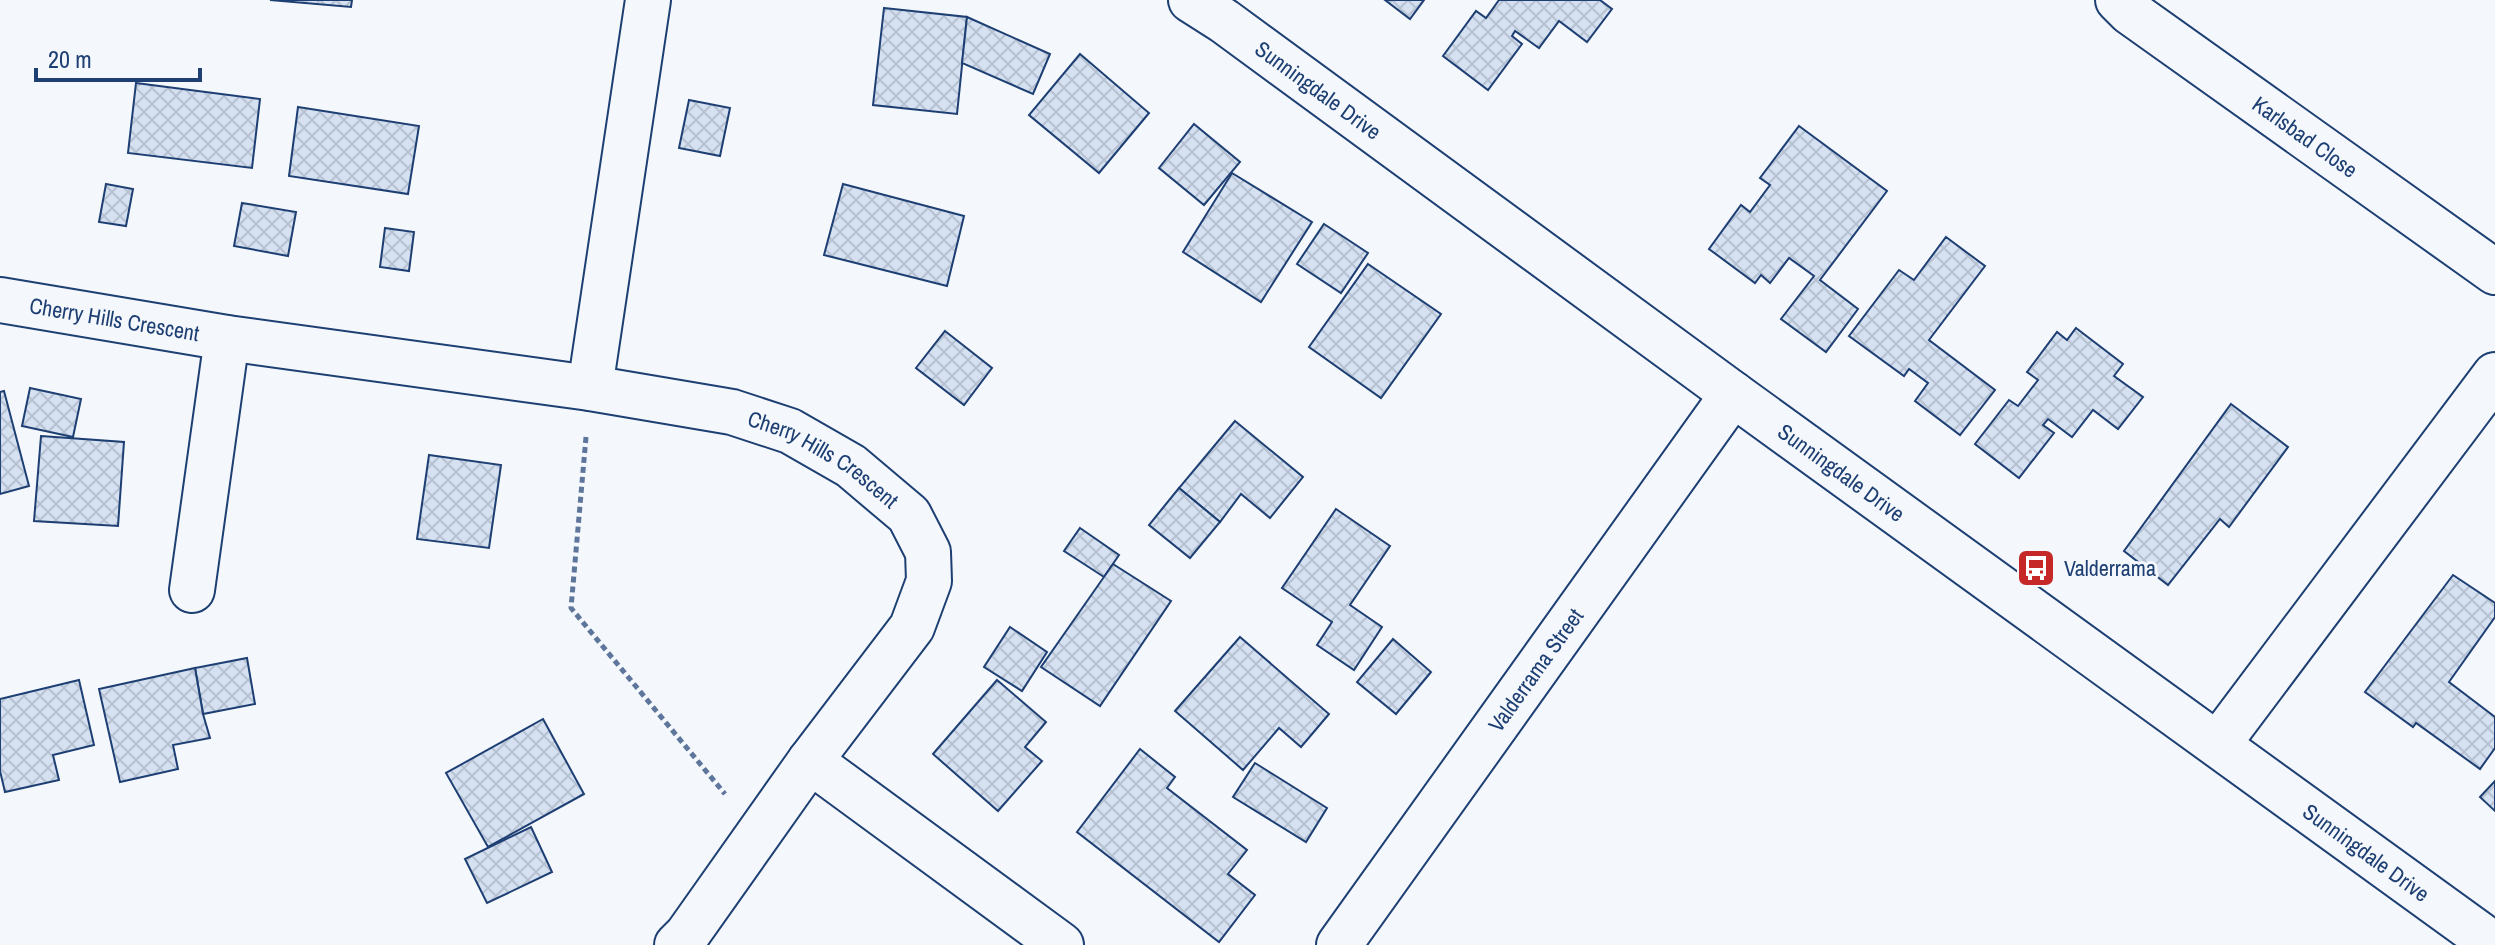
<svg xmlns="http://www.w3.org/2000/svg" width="2495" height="945" viewBox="0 0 2495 945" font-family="'Archivo Narrow',sans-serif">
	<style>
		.building { fill: url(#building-cross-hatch); stroke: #1d3f73; stroke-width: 2 }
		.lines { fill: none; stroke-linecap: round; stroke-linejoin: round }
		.minor-casing { stroke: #1d3f73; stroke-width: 48 }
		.path { stroke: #5e769c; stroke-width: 5; stroke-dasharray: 6 4; stroke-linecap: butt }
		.minor { stroke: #f4f7fb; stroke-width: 44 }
		.labels { text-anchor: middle; stroke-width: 6; stroke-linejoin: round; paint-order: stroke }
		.street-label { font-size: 22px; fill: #1d3f73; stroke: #f4f7fb }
		.poi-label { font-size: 22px; fill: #1d3f73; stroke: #f4f7fb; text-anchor: start }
	</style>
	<defs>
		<pattern id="building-cross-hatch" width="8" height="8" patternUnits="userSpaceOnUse" patternTransform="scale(2)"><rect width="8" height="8" fill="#d5e0f0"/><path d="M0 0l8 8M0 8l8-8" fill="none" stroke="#b6c1d1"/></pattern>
	</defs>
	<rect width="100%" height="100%" fill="#f4f7fb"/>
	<!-- building -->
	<g class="building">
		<polygon points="270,0 352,0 351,7"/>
		<polygon points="1385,0 1424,0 1410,19"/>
		<polygon points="1499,0 1600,0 1612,9 1587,42 1559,21 1539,48 1515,31 1512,36 1522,44 1488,90 1443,56 1476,11 1486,18"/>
		<polygon points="884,8 967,17 957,114 873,105"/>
		<polygon points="967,17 1050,54 1033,94 962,63"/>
		<polygon points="1080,54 1149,113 1099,173 1029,115"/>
		<polygon points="136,83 260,99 252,168 128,153"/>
		<polygon points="689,100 730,108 720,156 679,148"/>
		<polygon points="298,107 419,126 408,194 289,176"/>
		<polygon points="1194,124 1240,162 1204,205 1159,168"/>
		<polygon points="1799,126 1887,191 1820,280 1858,309 1826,352 1781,319 1814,276 1789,258 1770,283 1761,275 1755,283 1709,249 1741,205 1750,212 1770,185 1760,178"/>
		<polygon points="1232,173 1312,222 1261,302 1183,252"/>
		<polygon points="106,184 133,189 126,226 99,222"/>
		<polygon points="843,184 964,216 947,286 824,255"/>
		<polygon points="242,203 296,212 288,256 234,246"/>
		<polygon points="1324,224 1368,253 1341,293 1297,264"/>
		<polygon points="385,228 414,232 409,271 380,267"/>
		<polygon points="1946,237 1985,266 1929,340 1995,390 1960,435 1915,401 1928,383 1909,369 1904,376 1849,336 1899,270 1914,280"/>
		<polygon points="1368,264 1441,314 1381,398 1309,347"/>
		<polygon points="2076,328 2123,364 2114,376 2143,397 2118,429 2093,410 2072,437 2048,419 2043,425 2054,433 2019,478 1975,444 2009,400 2018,406 2038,380 2027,372 2057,332 2067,340"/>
		<polygon points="945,331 992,368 964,405 916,368"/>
		<polygon points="30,388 81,399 73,437 22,426"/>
		<polygon points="4,391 29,486 0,494 0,392"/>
		<polygon points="2231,404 2288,447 2229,527 2220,519 2168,585 2124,551"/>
		<polygon points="1235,421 1303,477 1270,518 1241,494 1220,522 1179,488"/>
		<polygon points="41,436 124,442 118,526 34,521"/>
		<polygon points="429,455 501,465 489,548 417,539"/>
		<polygon points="1179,488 1220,522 1190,558 1149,525"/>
		<polygon points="1336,509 1390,546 1350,605 1382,627 1354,670 1317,645 1332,622 1282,588"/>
		<polygon points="1080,528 1119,555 1104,577 1064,551"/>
		<polygon points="1113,564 1171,601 1100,706 1041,667"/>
		<polygon points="2453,575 2495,603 2495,617 2449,682 2495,717 2495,748 2480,769 2416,723 2413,727 2365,692"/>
		<polygon points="1010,627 1047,652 1022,691 984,667"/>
		<polygon points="1240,637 1329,714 1301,747 1279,728 1243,770 1175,711"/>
		<polygon points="1393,639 1431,672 1396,714 1357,682"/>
		<polygon points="247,658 255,704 203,714 195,668"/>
		<polygon points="195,668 203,714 210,738 173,745 178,769 120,782 99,689"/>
		<polygon points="79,680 94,745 53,755 59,780 5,792 0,771 0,699"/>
		<polygon points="997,680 1046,722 1025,747 1042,761 998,811 933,754"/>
		<polygon points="543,719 584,794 488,847 446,773"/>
		<polygon points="1140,749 1175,777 1167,788 1247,850 1228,874 1255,895 1219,942 1077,832"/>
		<polygon points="1255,763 1327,808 1306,842 1233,797"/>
		<polygon points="2495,781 2495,811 2480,797"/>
		<polygon points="531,827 552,872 487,903 465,859"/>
	</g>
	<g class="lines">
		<defs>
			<g id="minor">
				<path id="s1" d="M1191,0L1224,21L1733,394L2494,945"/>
				<path id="s2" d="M2118,0L2130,12L2495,272"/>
				<path id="s3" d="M0,300L227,338L590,388L732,412L790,431L851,466L909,515L928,552L929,581L912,627L810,761L687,935L677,945"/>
				<polyline points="590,388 648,0"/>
				<polyline points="192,590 227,338"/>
				<polyline points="2218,744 2495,375"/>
				<polyline points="810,761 1061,945"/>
				<path id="s4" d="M1339,945L1733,394"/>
			</g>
		</defs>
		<!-- minor casing -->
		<use href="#minor" class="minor-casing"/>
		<!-- path -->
		<polyline class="path" points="586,437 571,608 725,794"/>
		<!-- minor -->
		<use href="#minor" class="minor"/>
	</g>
	<!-- icons -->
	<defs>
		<symbol id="bus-square" viewBox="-11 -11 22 22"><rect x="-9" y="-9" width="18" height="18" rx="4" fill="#c62828" stroke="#f4f7fb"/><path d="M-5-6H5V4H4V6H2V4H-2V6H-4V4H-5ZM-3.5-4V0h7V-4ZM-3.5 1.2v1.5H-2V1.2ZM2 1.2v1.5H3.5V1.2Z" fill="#fff"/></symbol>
	</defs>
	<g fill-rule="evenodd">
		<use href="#bus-square" x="2014" y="546" width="44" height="44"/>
	</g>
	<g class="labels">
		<!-- street labels -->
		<g class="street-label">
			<text dy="8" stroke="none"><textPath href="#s1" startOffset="156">Sunningdale Drive</textPath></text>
			<text dy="8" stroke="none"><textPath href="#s2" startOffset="232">Karlsbad Close</textPath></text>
			<text dy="8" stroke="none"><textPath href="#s3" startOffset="116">Cherry Hills Crescent</textPath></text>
			<text dy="8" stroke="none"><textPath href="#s3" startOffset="844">Cherry Hills Crescent</textPath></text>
			<text dy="8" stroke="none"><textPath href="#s1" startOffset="804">Sunningdale Drive</textPath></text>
			<text dy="8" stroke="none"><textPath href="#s4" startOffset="338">Valderrama Street</textPath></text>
			<text dy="8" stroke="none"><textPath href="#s1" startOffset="1452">Sunningdale Drive</textPath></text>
		</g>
		<!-- poi labels -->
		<g class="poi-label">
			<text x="2064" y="576">Valderrama</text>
		</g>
	</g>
	<!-- scale -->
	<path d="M36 68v12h164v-12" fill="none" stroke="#1d3f73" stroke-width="4"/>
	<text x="48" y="68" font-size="24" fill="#1d3f73" stroke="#f4f7fb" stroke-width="6" paint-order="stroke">20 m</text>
</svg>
